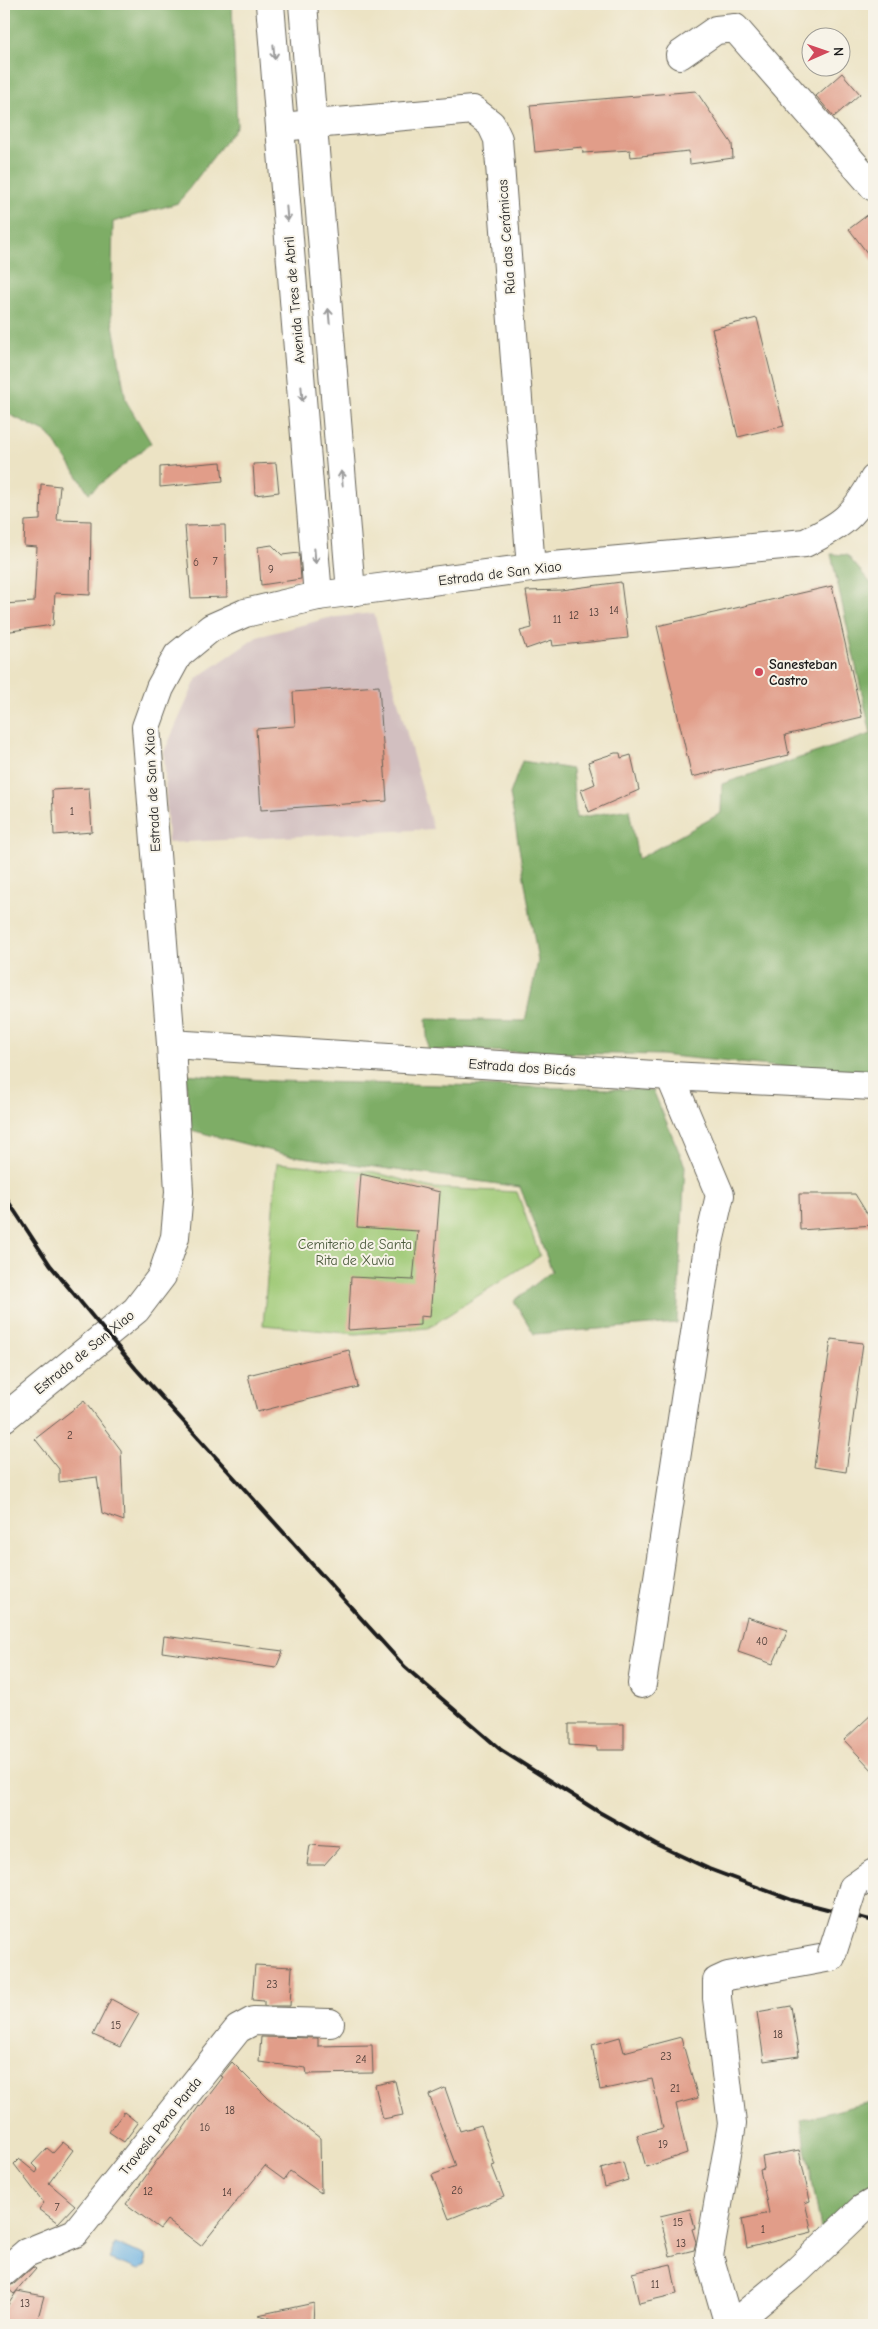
<svg xmlns="http://www.w3.org/2000/svg" width="878" height="2329" viewBox="0 0 878 2329" font-family="'Comic Neue',sans-serif">
	<style>
		.industrial { fill: #d2bfc0 }
		.green { fill: #9ec975; stroke: #5d7248 }
		.forest { fill: #7ead66; stroke: #4d6441 }
		.water { fill: #6ab1e1; stroke: #43667e }
		.building { fill: #e19d89 }
		.lines { fill: none; stroke-linecap: round; stroke-linejoin: round }
		.minor-casing { stroke: #656257; stroke-width: 30 }
		.minor { stroke: #fff; stroke-width: 28 }
		.rail { stroke: #1c1c1c; stroke-width: 4 }
		.minor-bridge-casing { stroke: #656257; stroke-width: 30; stroke-linecap: butt }
		.minor-bridge { stroke: #fff; stroke-width: 28 }
		.oneway { stroke: #999 }
		.poi-dot { fill: #d1495b; stroke: #f7f3e8; stroke-width: 2 }
		.labels { text-anchor: middle; stroke-width: 4; stroke-linejoin: round; paint-order: stroke }
		.number-label { font-size: 11px; fill: #4d3c37 }
		.street-label { font-size: 14px; fill: #1c1c1c; stroke: #f7f3e8 }
		.poi-label { font-size: 14px; font-weight: bold; fill: #1c1c1c; stroke: #f7f3e8; text-anchor: start }
		.park-label { font-size: 14px; fill: #4a593b; stroke: #f7f3e8 }
	</style>
	<rect width="100%" height="100%" fill="#f7f3e8"/>
	<filter id="ink" filterUnits="userSpaceOnUse"><feTurbulence type="fractalNoise" baseFrequency=".02" numOctaves="2"/><feDisplacementMap in="SourceGraphic" scale="10" xChannelSelector="R" yChannelSelector="G"/><feConvolveMatrix kernelMatrix="1 2 1 2 8 2 1 2 1" color-interpolation-filters="sRGB"/></filter>
	<filter id="wash" filterUnits="userSpaceOnUse"><feTurbulence type="fractalNoise" baseFrequency=".0096" numOctaves="4" result="noise"/><feDisplacementMap in="SourceGraphic" scale="20" xChannelSelector="R" yChannelSelector="G"/><feGaussianBlur stdDeviation="1.12" result="paint"/><feColorMatrix in="noise" values="0 0 0 0 0 0 0 0 0 0 0 0 0 0 0 0 0 1.4 0 .05"/><feComposite in="paint" operator="in"/></filter>
	<g filter="url(#wash)">
		<rect width="100%" height="100%" fill="#ece3c4"/>
		<!-- industrial -->
		<polygon class="industrial" points="374,613 433,829 168,843 164,752 197,678 257,637 328,618"/>
		<!-- green -->
		<polygon class="green" points="277,1163 374,1172 432,1188 517,1192 540,1256 428,1328 356,1334 263,1325"/>
		<!-- forest -->
		<g class="forest">
			<polygon points="4,4 232,4 237,126 178,203 113,222 111,313 126,401 151,443 89,493 49,434 4,412"/>
			<polygon points="831,554 847,555 874,587 874,1074 829,1072 660,1055 428,1050 426,1019 525,1021 538,961 510,794 522,761 572,769 576,818 629,809 638,859 721,813 722,784 871,734"/>
			<polygon points="185,1074 275,1081 653,1090 685,1166 677,1323 534,1334 514,1301 552,1271 520,1187 287,1155 191,1130"/>
			<polygon points="874,2101 874,2186 821,2229 801,2120"/>
		</g>
		<!-- water -->
		<polygon class="water" points="115,2244 145,2255 146,2265 139,2270 109,2259"/>
		<g id="blocks">
			<!-- building -->
			<g class="building">
				<polygon points="842,73 860,94 834,117 816,96"/>
				<polygon points="696,91 732,144 733,158 690,164 689,151 631,157 630,150 583,153 582,147 535,152 530,105"/>
				<polygon points="874,210 874,262 849,229"/>
				<polygon points="757,318 784,426 738,437 712,329"/>
				<polygon points="221,462 223,481 160,487 160,467"/>
				<polygon points="276,463 279,492 255,495 253,464"/>
				<polygon points="41,484 60,486 57,520 91,521 90,595 55,593 53,625 4,632 4,604 34,602 37,547 24,546 25,521 40,520"/>
				<polygon points="225,525 227,597 191,598 185,526"/>
				<polygon points="272,545 282,555 299,553 301,579 261,585 258,547"/>
				<polygon points="621,582 628,638 553,646 552,640 526,649 520,631 532,628 526,591 561,590"/>
				<polygon points="832,586 862,717 785,735 789,755 692,777 657,626"/>
				<polygon points="379,686 387,801 261,810 256,729 295,726 293,692"/>
				<polygon points="615,753 620,753 621,758 631,755 639,790 589,812 581,790 595,784 588,762"/>
				<polygon points="89,788 92,832 54,835 52,790"/>
				<polygon points="361,1174 440,1192 430,1317 420,1316 420,1325 348,1330 351,1277 413,1280 418,1231 357,1227"/>
				<polygon points="799,1194 855,1194 874,1225 800,1230"/>
				<polygon points="831,1339 863,1343 846,1472 814,1467"/>
				<polygon points="349,1350 358,1387 257,1412 248,1375"/>
				<polygon points="84,1401 121,1450 124,1521 102,1513 97,1477 59,1482 59,1469 35,1439"/>
				<polygon points="747,1617 788,1630 773,1664 738,1652"/>
				<polygon points="164,1636 283,1651 276,1668 162,1652"/>
				<polygon points="874,1712 874,1772 844,1740"/>
				<polygon points="569,1724 624,1724 624,1750 597,1750 597,1747 569,1745"/>
				<polygon points="310,1845 340,1847 324,1865 307,1865"/>
				<polygon points="255,1965 292,1967 290,2006 264,2006 264,2001 252,2000"/>
				<polygon points="111,1999 139,2014 120,2047 93,2035"/>
				<polygon points="791,2006 799,2056 764,2061 757,2012"/>
				<polygon points="261,2037 318,2038 318,2046 372,2045 373,2073 307,2074 306,2068 259,2062"/>
				<polygon points="620,2037 624,2052 681,2037 698,2098 676,2104 687,2153 646,2167 637,2135 663,2128 652,2079 600,2090 592,2045"/>
				<polygon points="232,2062 268,2098 320,2138 321,2193 290,2171 284,2180 265,2166 201,2246 167,2220 160,2229 126,2204 158,2159 179,2135 199,2106 200,2107 223,2077 221,2076"/>
				<polygon points="395,2081 403,2115 383,2119 375,2085"/>
				<polygon points="445,2088 460,2131 481,2125 495,2165 492,2166 504,2197 449,2219 432,2175 456,2166 429,2095"/>
				<polygon points="124,2112 138,2123 124,2142 109,2132"/>
				<polygon points="63,2142 73,2150 49,2183 75,2205 58,2223 39,2209 44,2203 14,2164 19,2159 36,2173 38,2170 32,2164 47,2148 53,2153"/>
				<polygon points="799,2150 810,2201 805,2203 812,2232 747,2248 742,2219 769,2213 760,2170 764,2169 762,2157"/>
				<polygon points="623,2162 628,2180 605,2187 601,2169"/>
				<polygon points="690,2209 695,2228 692,2229 696,2242 694,2250 670,2256 660,2216"/>
				<polygon points="671,2264 677,2294 639,2303 632,2273"/>
				<polygon points="33,2267 36,2269 14,2294 6,2287 14,2284"/>
				<polygon points="17,2291 44,2296 36,2325 4,2325 4,2311"/>
				<polygon points="314,2303 313,2325 297,2325 258,2315"/>
			</g>
		</g>
	</g>
	<g filter="url(#ink)">
		<use href="#blocks" fill-opacity="0" stroke="#656257" stroke-width="1"/>
		<g class="lines">
			<defs>
				<g id="minor">
					<polyline points="270,4 318,596"/>
					<polyline points="303,4 351,592"/>
					<polyline points="680,55 716,30 735,28 874,187"/>
					<polyline points="280,127 473,110 491,124 498,139 531,568"/>
					<polyline points="171,1044 670,1076 874,1086"/>
					<path d="M4,1418L136,1310L162,1276L175,1237L179,1192L171,1044L146,727L160,688L178,655L211,628L245,613L318,596L531,568L805,543C842,525 855,516 874,479"/>
					<polyline points="642,1684 708,1247 720,1195 670,1076"/>
					<polyline points="853,1888 874,1873"/>
					<polyline points="4,2272 26,2253 75,2233 238,2029 253,2021 330,2023"/>
					<polyline points="729,2325 709,2256 732,2124 717,1998 717,1981 728,1976 831,1957"/>
					<polyline points="732,2325 797,2271 862,2209 874,2202"/>
				</g>
			</defs>
			<!-- minor casing -->
			<use href="#minor" class="minor-casing"/>
			<!-- minor -->
			<use href="#minor" class="minor"/>
			<!-- rail -->
			<polyline class="rail" points="4,1195 50,1265 136,1369 405,1667 501,1750 599,1812 656,1844 709,1869 792,1900 874,1921"/>
			<defs>
				<polyline id="minor-bridge" points="831,1957 853,1888"/>
			</defs>
			<!-- minor-bridge casing -->
			<use href="#minor-bridge" class="minor-bridge-casing"/>
			<!-- minor-bridge -->
			<use href="#minor-bridge" class="minor-bridge"/>
		</g>
		<!-- one-way arrows -->
		<defs><path id="oneway-shaft" d="M-6 0H5M1.5-3L5.5 0L1.5 3" fill="none" stroke-width="1.6" stroke-linecap="round" stroke-linejoin="round" transform="scale(1.25)"/></defs>
		<g class="oneway">
			<use href="#oneway-shaft" transform="translate(274 52) rotate(85)"/>
			<use href="#oneway-shaft" transform="translate(287 214) rotate(85)"/>
			<use href="#oneway-shaft" transform="translate(329 316) rotate(-95)"/>
			<use href="#oneway-shaft" transform="translate(302 394) rotate(85)"/>
			<use href="#oneway-shaft" transform="translate(342 478) rotate(-95)"/>
			<use href="#oneway-shaft" transform="translate(315 556) rotate(85)"/>
		</g>
	</g>
	<!-- markers -->
	<circle class="poi-dot" cx="759" cy="672" r="5"/>
	<g class="labels">
		<!-- number labels -->
		<g class="number-label">
			<text x="215" y="565">7</text>
			<text x="196" y="566">6</text>
			<text x="271" y="573">9</text>
			<text x="614" y="614">14</text>
			<text x="594" y="616">13</text>
			<text x="574" y="619">12</text>
			<text x="557" y="623">11</text>
			<text x="72" y="815">1</text>
			<text x="70" y="1439">2</text>
			<text x="762" y="1645">40</text>
			<text x="272" y="1988">23</text>
			<text x="116" y="2029">15</text>
			<text x="778" y="2038">18</text>
			<text x="666" y="2060">23</text>
			<text x="361" y="2063">24</text>
			<text x="675" y="2092">21</text>
			<text x="230" y="2114">18</text>
			<text x="205" y="2131">16</text>
			<text x="663" y="2148">19</text>
			<text x="457" y="2194">26</text>
			<text x="148" y="2195">12</text>
			<text x="227" y="2196">14</text>
			<text x="57" y="2211">7</text>
			<text x="678" y="2226">15</text>
			<text x="763" y="2233">1</text>
			<text x="681" y="2247">13</text>
			<text x="655" y="2288">11</text>
			<text x="25" y="2307">13</text>
		</g>
		<!-- street labels -->
		<g class="street-label">
			<text transform="translate(506 237) rotate(-94)" y="5">Rúa das Cerámicas</text>
			<text transform="translate(294 300) rotate(-95)" y="5">Avenida Tres de Abril</text>
			<text transform="translate(500 573) rotate(-7)" y="5">Estrada de San Xiao</text>
			<text transform="translate(152 790) rotate(-93)" y="5">Estrada de San Xiao</text>
			<text transform="translate(522 1067) rotate(4)" y="5">Estrada dos Bicás</text>
			<text transform="translate(84 1352) rotate(-39)" y="5">Estrada de San Xiao</text>
			<text transform="translate(160 2126) rotate(-51)" y="5">Travesía Pena Parda</text>
		</g>
		<!-- poi labels -->
		<g class="poi-label">
			<text x="769" y="669">Sanesteban<tspan x="769" dy="16">Castro</tspan></text>
		</g>
		<!-- park labels -->
		<g class="park-label">
			<text x="355" y="1249">Cemiterio de Santa<tspan x="355" dy="16">Rita de Xuvia</tspan></text>
		</g>
	</g>
	<!-- margin -->
	<rect width="878" height="2329" fill="none" stroke="#f7f3e8" stroke-width="20"/>
	<!-- north arrow -->
	<g transform="translate(826 52) rotate(88)"><circle r="24" fill="#f7f3e8" stroke="#9f9d96"/>
	<path d="M0-4L9 19L0 12L-9 19Z" fill="#d1495b"/>
	<text y="-8" font-size="14" font-weight="bold" text-anchor="middle" fill="#1c1c1c">N</text>
	</g>
</svg>
